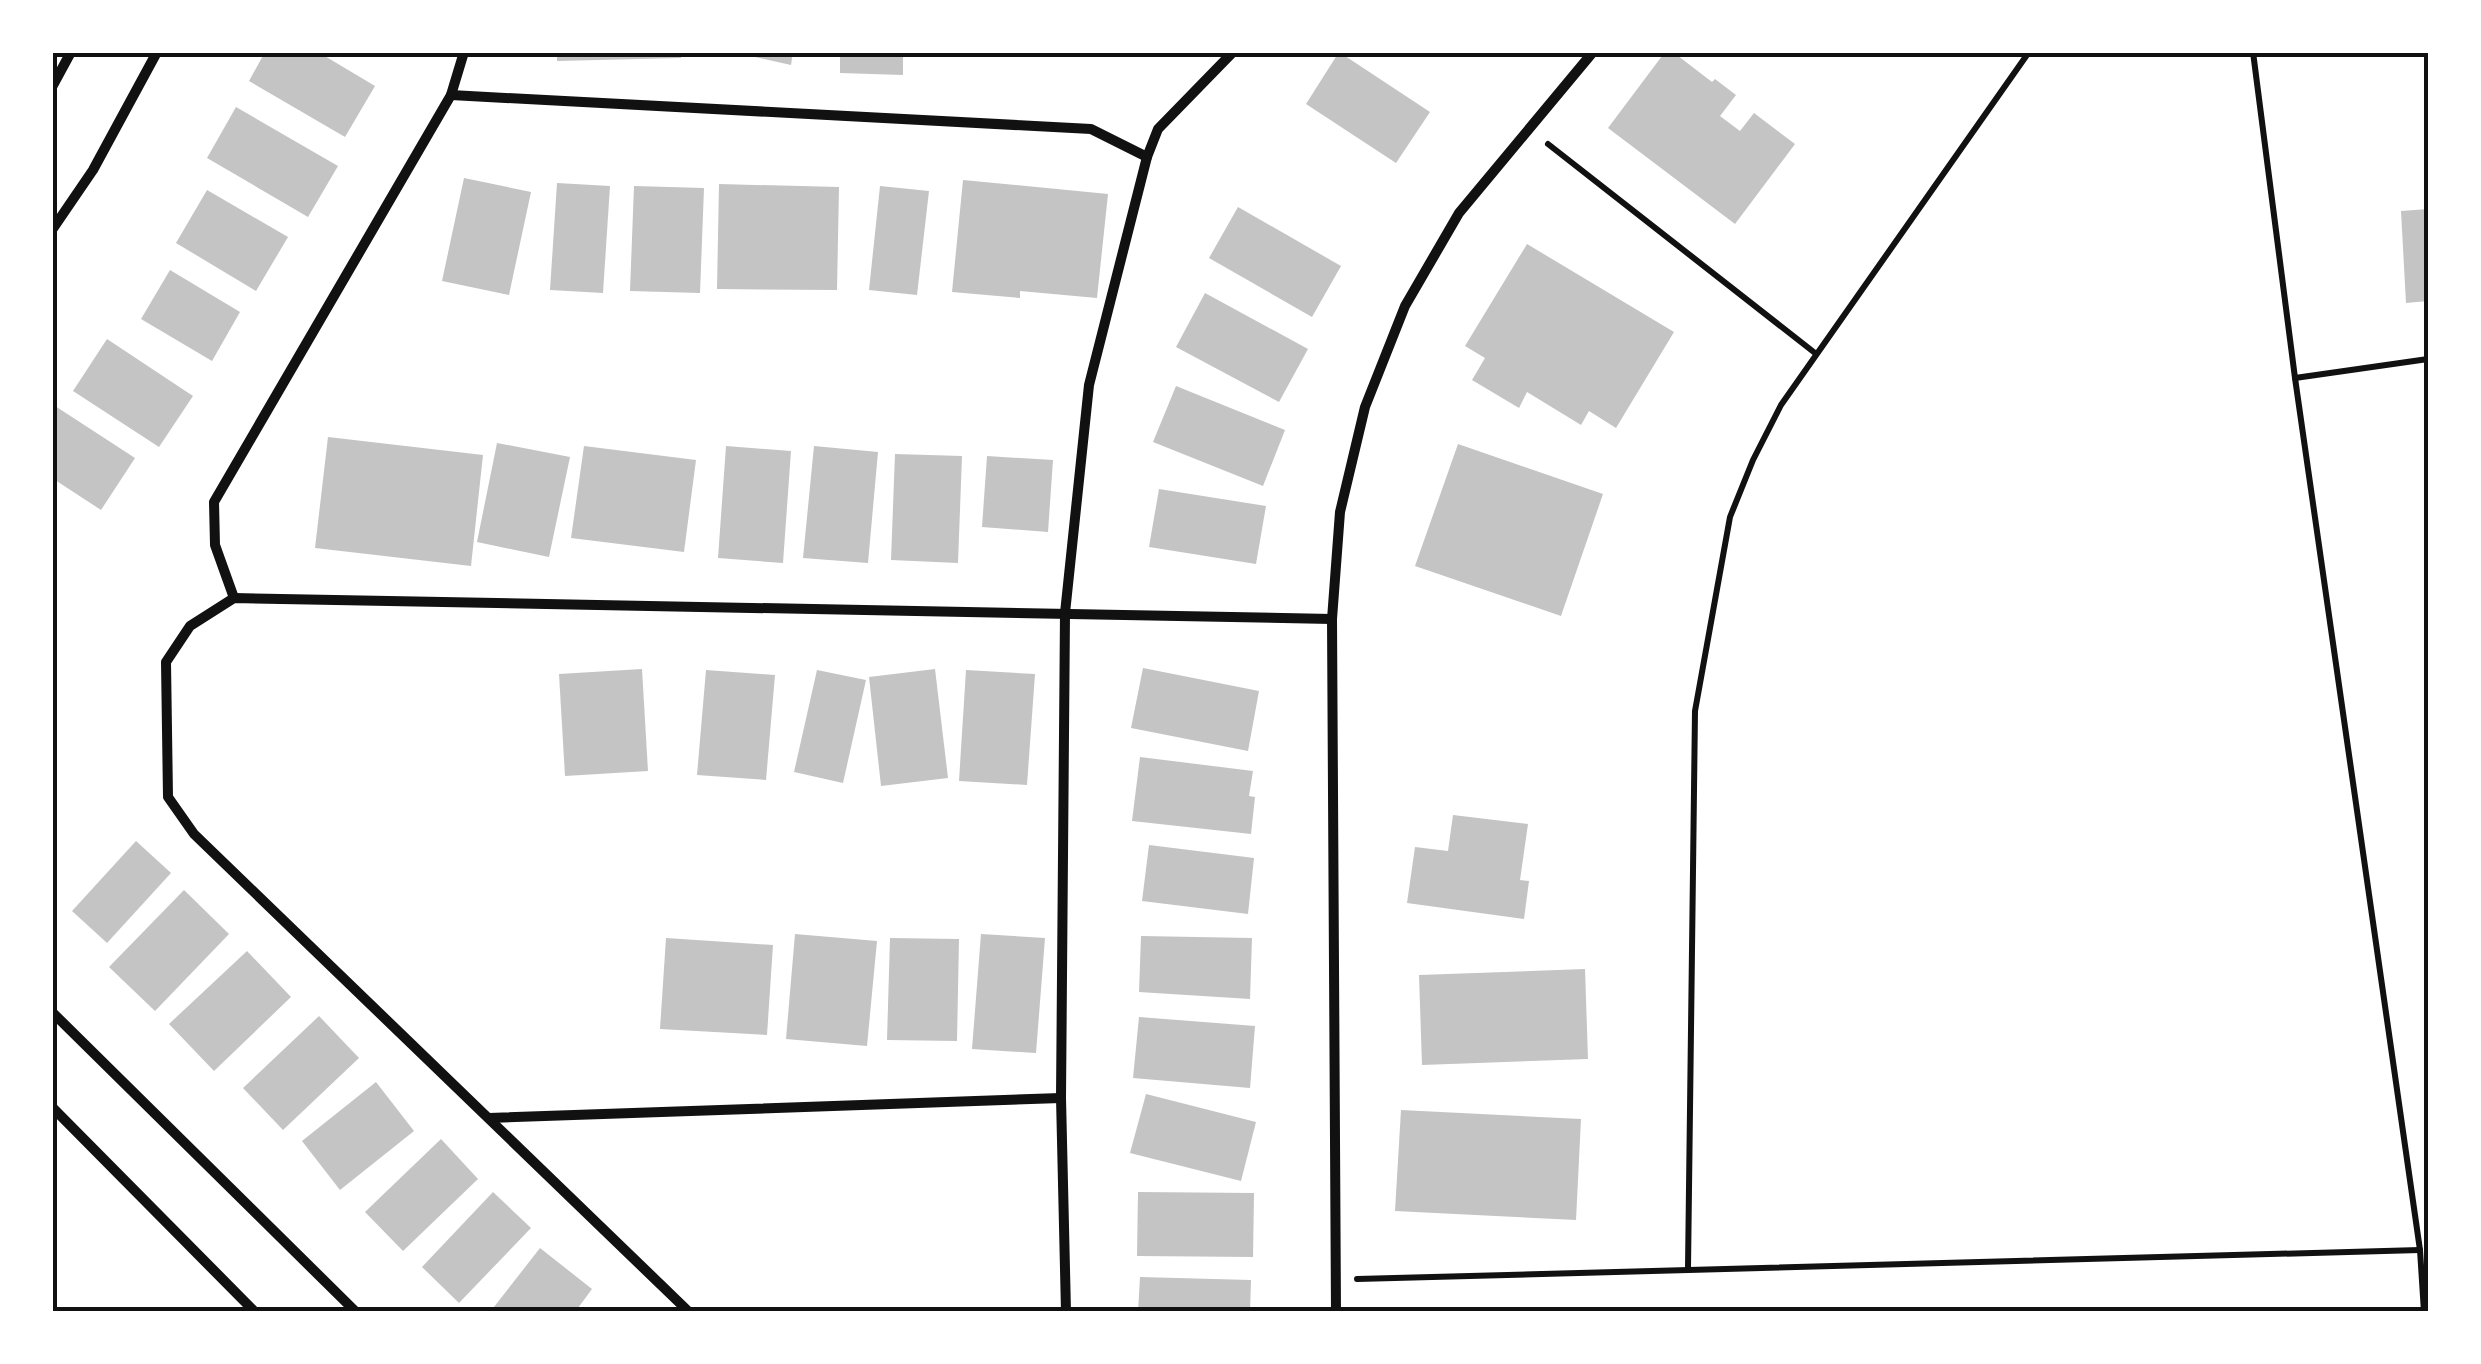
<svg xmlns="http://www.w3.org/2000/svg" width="2481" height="1364" viewBox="0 0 2481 1364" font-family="Helvetica,sans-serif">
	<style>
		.building { fill: #c4c4c4 }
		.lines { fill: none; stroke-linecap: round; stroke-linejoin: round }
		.path { stroke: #111; stroke-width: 6 }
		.minor { stroke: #111; stroke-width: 10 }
		.neatline { fill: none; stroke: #111; stroke-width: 4 }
	</style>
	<rect width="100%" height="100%" fill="#fff"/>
	<!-- building -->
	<g class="building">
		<polygon points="265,52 318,52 375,86 345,137 249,81"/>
		<polygon points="557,52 681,52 681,58 557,61"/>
		<polygon points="732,52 793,52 791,65"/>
		<polygon points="840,52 903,52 903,75 840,73"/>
		<polygon points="1339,52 1430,112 1396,163 1306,104"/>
		<polygon points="1665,52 1673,52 1712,82 1715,79 1736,95 1720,116 1740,131 1754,113 1795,144 1735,224 1608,128"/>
		<polygon points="236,107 338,166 308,217 207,158"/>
		<polygon points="464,178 531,192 509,295 442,281"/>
		<polygon points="963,180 1108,194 1097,298 1020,291 1020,298 952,292"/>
		<polygon points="557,183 610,186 603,293 550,290"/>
		<polygon points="719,184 839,187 837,290 717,289"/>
		<polygon points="634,186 704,188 700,293 630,291"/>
		<polygon points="880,186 929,191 917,295 869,290"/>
		<polygon points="207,190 288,237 256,291 176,243"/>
		<polygon points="1238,207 1341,266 1312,317 1209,258"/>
		<polygon points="2428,209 2428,301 2406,303 2401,211"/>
		<polygon points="1527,244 1674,332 1616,428 1589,411 1581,425 1527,392 1519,408 1472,380 1485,358 1465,346"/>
		<polygon points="170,270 240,312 212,361 141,319"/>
		<polygon points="1205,293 1308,349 1279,402 1176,347"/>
		<polygon points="107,339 193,396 159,447 73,391"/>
		<polygon points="1176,386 1285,430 1263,486 1153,442"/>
		<polygon points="52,404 135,458 101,510 52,478"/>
		<polygon points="328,437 483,455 471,566 315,548"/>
		<polygon points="497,443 570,457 549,557 477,542"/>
		<polygon points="1458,444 1603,494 1561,616 1415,566"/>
		<polygon points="584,446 696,460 684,552 571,538"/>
		<polygon points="726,446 791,451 783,563 718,558"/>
		<polygon points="814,446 878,452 868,563 803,558"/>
		<polygon points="895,454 962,456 958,563 891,560"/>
		<polygon points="987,456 1053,460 1048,532 982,527"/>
		<polygon points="1159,489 1266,506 1256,564 1149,547"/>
		<polygon points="1143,668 1259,691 1248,751 1131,728"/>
		<polygon points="642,669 648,771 565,776 559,674"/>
		<polygon points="935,669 948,778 881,786 869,677"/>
		<polygon points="706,670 775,675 766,780 697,775"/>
		<polygon points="817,670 866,680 843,783 794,772"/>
		<polygon points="966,670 1035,674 1027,785 959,781"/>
		<polygon points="1140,757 1253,771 1249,796 1255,797 1251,834 1132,821"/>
		<polygon points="1453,815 1528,824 1520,880 1529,881 1524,919 1407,903 1415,847 1448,851"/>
		<polygon points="136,841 171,873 107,943 72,911"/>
		<polygon points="1149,845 1254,858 1248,914 1142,901"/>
		<polygon points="184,890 229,934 155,1011 109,967"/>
		<polygon points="795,934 877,941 867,1046 786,1039"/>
		<polygon points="981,934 1045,938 1036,1053 972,1049"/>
		<polygon points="1141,936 1252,938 1250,999 1139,992"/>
		<polygon points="666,938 773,945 767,1035 660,1029"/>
		<polygon points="890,938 959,939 957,1041 887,1040"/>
		<polygon points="247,951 291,997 214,1071 169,1024"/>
		<polygon points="1585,969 1588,1059 1422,1065 1419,975"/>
		<polygon points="319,1016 359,1058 283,1130 243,1088"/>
		<polygon points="1139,1017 1255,1026 1250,1088 1133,1078"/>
		<polygon points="376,1082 414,1131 340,1190 302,1141"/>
		<polygon points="1146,1094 1256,1122 1241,1181 1130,1153"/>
		<polygon points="1401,1110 1581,1119 1576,1220 1395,1211"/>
		<polygon points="441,1139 478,1179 403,1251 365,1212"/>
		<polygon points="493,1192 531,1228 459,1303 422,1267"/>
		<polygon points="1138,1192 1254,1193 1253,1257 1137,1256"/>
		<polygon points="540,1248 592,1289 575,1312 490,1312"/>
		<polygon points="1140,1277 1251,1280 1250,1312 1138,1312"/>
	</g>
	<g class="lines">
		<!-- path -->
		<g class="path">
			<polyline points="2253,52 2295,378 2420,1250 2424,1312"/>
			<polyline points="1548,144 1815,353"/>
			<polyline points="2295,378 2428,359"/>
			<polyline points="1688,1268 1695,711 1730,517 1753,460 1781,405 2029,52"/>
			<polyline points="1357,1279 2420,1250"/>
		</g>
		<!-- minor -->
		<g class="minor">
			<polyline points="52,87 71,52"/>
			<polyline points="451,95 1091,129 1147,157"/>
			<polyline points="52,230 93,170 157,52"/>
			<polyline points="234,598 215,545 214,502 451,95 464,52"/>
			<polyline points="52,1012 356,1312"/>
			<polyline points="52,1107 255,1312"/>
			<polyline points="489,1118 1061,1098"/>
			<polyline points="689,1312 194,834 168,797 166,662 190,626 234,598 1332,619"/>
			<polyline points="1066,1312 1061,1098 1065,613 1089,385 1147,157 1158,129 1233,52"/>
			<polyline points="1336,1312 1332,619 1340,512 1365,407 1405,306 1459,213 1593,52"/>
		</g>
	</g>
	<!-- border -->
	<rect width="2481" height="1364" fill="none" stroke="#ffffff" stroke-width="110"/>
	<rect x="55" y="55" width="2371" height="1254" class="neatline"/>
</svg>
